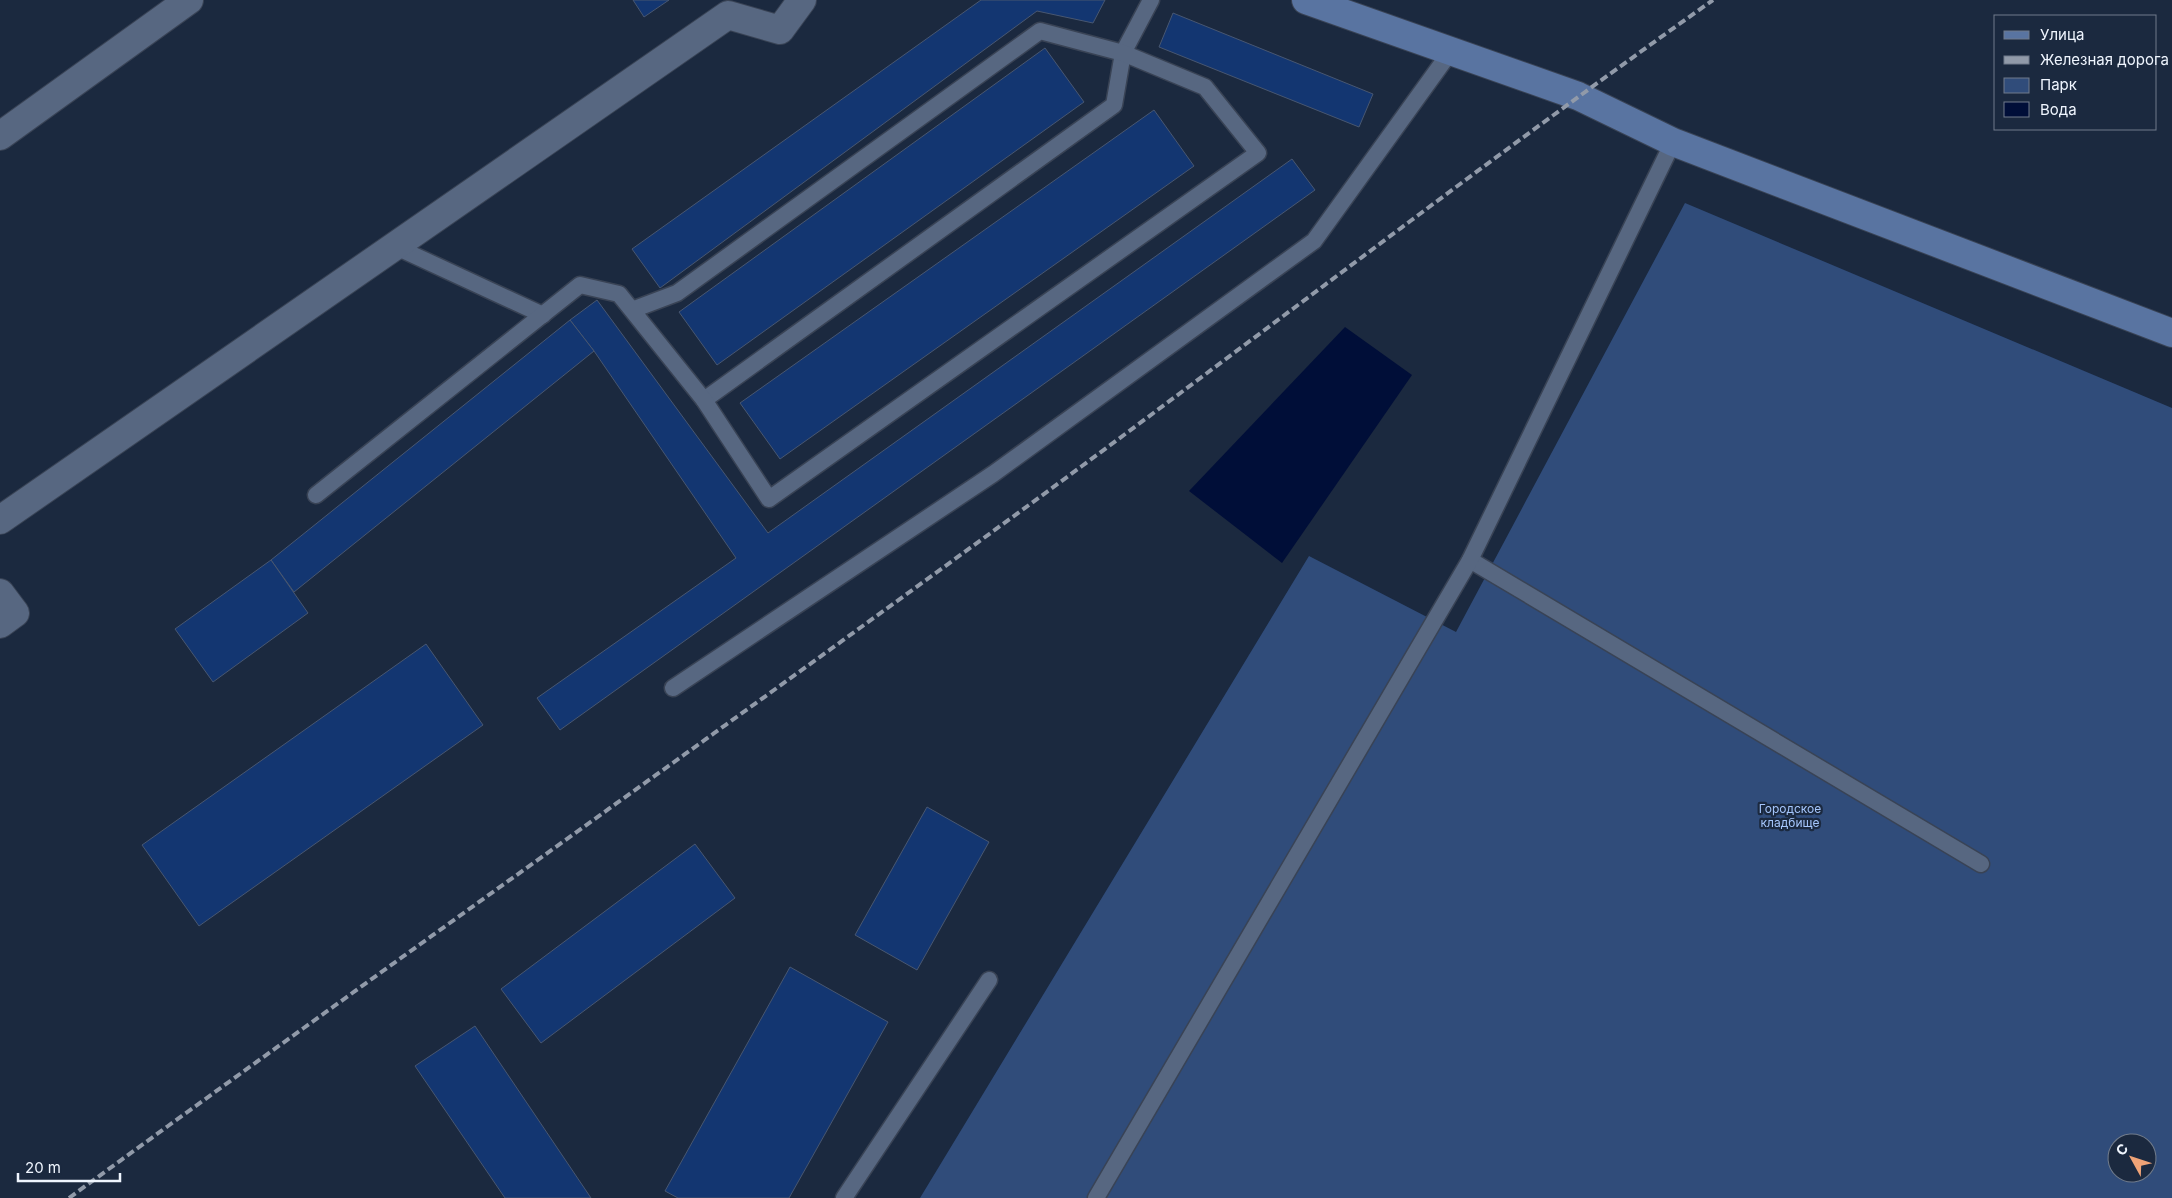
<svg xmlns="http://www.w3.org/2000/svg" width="2172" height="1198" viewBox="0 0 2172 1198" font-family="Inter,sans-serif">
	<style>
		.green { fill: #304c7a; fill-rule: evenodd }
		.water { fill: #000e38 }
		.building { fill: #133671; stroke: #485771 }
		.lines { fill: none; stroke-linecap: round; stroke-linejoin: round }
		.service-casing { stroke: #394355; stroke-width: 19 }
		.minor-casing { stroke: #394355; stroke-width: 30 }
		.secondary-casing { stroke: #394355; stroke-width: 30 }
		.service { stroke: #576781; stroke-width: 16 }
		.minor { stroke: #576781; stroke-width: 28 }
		.secondary { stroke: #5974a1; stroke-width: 28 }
		.rail { stroke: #919aa9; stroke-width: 4; stroke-dasharray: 8 4; stroke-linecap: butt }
		.labels { text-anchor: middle; stroke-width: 4.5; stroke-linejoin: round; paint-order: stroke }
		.park-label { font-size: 12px; fill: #a5c6fc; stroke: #1b293f }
	</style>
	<rect width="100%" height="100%" fill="#1b293f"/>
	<!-- green -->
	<path class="green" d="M1685,203L2172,408V1198H920L1309,556L1456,632ZM2117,1143H2147V1173H2117Z"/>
	<!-- water -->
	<polygon class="water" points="1345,327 1412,375 1282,563 1189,491"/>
	<!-- building -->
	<g class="building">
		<polygon points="633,0 669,0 644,17"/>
		<polygon points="981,0 1105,0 1093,23 1037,11 660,288 632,249"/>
		<polygon points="1173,13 1373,94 1359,127 1159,47"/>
		<polygon points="1045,48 1084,102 717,365 679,312"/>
		<polygon points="1154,110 1194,166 780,459 740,403"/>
		<polygon points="1292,159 1315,190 560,730 537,698 736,558 594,351 570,320 597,300 768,533"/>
		<polygon points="570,320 594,351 294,592 271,560"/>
		<polygon points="271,560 308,613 213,682 175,629"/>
		<polygon points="426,644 483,725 199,926 142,845"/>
		<polygon points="927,807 989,842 917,970 855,935"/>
		<polygon points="695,844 735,898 541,1043 501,989"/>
		<polygon points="790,967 888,1022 789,1198 678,1198 665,1191"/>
		<polygon points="475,1026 591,1198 505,1198 415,1066"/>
	</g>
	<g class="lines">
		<defs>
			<g id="service">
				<polyline points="394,246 543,315"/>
				<polyline points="704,400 1114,105 1123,53 1151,0"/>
				<polyline points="316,495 580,285 619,294 704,400 769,499 1258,153 1205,87 1123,53 1040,31 677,293 632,310"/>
				<polyline points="1470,560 1981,864"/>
				<polyline points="673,688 993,474 1314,241 1451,51"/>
				<polyline points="844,1198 989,980"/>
				<polyline points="1096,1198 1470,560 1673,142"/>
			</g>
			<g id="minor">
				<polyline points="0,136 189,0"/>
				<polyline points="0,520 728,15 780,30 802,0"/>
				<polyline points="0,593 15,613 0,624"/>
			</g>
			<polyline id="secondary" points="1306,0 1578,96 1673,142 2172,333"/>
		</defs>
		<!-- service casing -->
		<use href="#service" class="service-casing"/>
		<!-- minor casing -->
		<use href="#minor" class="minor-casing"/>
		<!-- secondary casing -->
		<use href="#secondary" class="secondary-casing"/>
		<!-- service -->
		<use href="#service" class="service"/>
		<!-- minor -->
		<use href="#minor" class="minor"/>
		<!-- secondary -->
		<use href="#secondary" class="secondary"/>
		<!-- rail -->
		<path class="rail" d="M69,1198C372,977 678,761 981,540C1226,362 1466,175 1713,0"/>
	</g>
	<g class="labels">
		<!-- park labels -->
		<g class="park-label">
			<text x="1790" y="813">Городское<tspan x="1790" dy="14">кладбище</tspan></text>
		</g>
	</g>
	<!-- legend -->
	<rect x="1994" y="15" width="162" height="115" fill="#1b293f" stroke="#707b8b"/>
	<rect x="2004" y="31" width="25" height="8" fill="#5974a1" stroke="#707b8b"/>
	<text x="2040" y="40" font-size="15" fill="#eff5fe">Улица</text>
	<rect x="2004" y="56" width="25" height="8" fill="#919aa9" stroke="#707b8b"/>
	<text x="2040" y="65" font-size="15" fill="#eff5fe">Железная дорога</text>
	<rect x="2004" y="78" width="25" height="15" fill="#304c7a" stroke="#707b8b"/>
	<text x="2040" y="90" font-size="15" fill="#eff5fe">Парк</text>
	<rect x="2004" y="102" width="25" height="15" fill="#000e38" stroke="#707b8b"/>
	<text x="2040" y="115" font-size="15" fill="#eff5fe">Вода</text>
	<!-- north arrow -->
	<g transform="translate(2132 1158) rotate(310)"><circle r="24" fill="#1b293f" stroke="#707b8b"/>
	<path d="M0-4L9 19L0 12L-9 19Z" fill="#efa377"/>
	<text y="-8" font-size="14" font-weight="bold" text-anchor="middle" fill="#eff5fe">С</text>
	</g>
	<!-- scale -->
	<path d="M18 1173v8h102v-8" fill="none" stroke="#eff5fe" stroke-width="2.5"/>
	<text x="25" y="1173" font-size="15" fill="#eff5fe" stroke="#1b293f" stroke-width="4" paint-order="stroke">20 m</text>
</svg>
